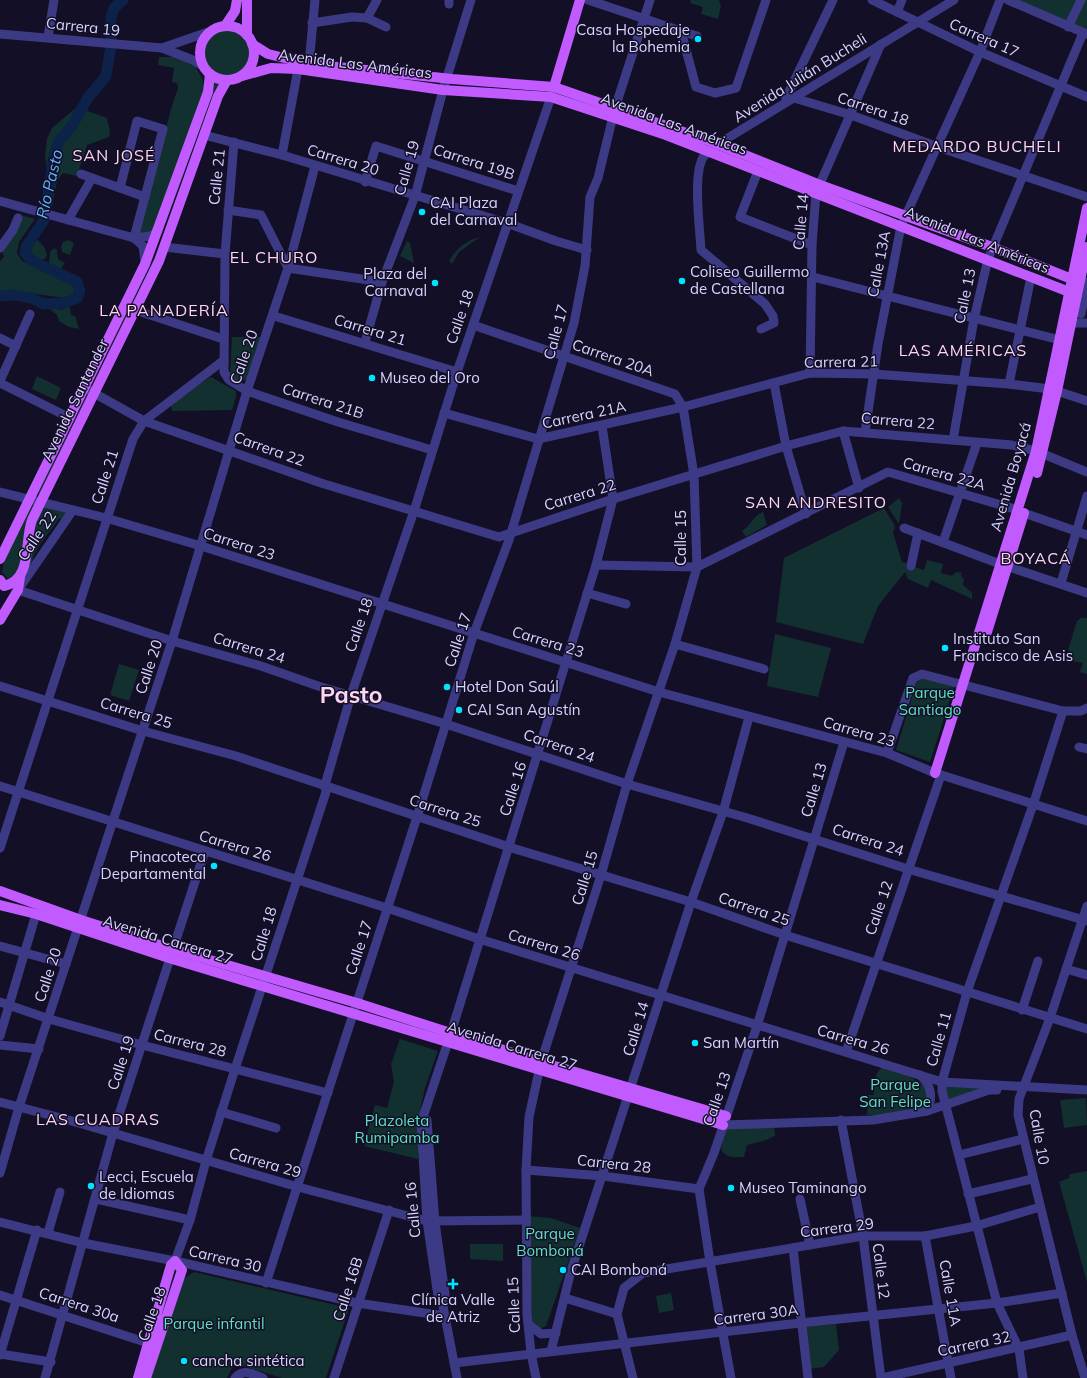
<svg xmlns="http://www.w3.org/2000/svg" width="1087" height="1378" viewBox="0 0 1087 1378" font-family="Mulish,sans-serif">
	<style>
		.green { fill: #12302f }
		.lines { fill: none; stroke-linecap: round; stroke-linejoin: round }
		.river { stroke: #0c2248; stroke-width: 11 }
		.minor { stroke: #3d3a85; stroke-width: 9 }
		.major { stroke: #c25bff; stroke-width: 10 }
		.poi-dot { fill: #00e5ff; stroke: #130f26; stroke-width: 1.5 }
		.labels { text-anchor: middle; stroke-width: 3; stroke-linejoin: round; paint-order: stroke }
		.street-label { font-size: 15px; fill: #d9d4ff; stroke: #130f26 }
		.poi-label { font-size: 15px; fill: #d9d4ff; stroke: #130f26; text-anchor: start }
		.park-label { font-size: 15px; fill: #5fe0c0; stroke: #130f26 }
		.neighbourhood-label { font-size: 16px; letter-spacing: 1px; fill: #ffd6f0; stroke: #130f26 }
		.water-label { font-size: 16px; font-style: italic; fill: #62b6ff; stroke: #130f26 }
		.town-label { font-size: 23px; font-weight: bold; fill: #ffd6f0; stroke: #130f26 }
	</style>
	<rect width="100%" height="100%" fill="#130f26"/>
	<!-- green -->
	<g class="green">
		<polygon points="691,0 719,0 721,6 718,19 701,14 703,7 690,3"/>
		<polygon points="1017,0 1087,0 1087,29"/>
		<circle cx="227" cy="53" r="26"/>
		<polygon points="159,57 174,57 194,64 203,80 204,93 151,235 138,235 171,109 178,88 177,83 172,82 174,68 158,65"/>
		<polygon points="210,80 222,84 216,88 213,94 149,268 96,378 147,268"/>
		<polygon points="77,107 107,118 110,131 109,137 87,145 77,176 63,173 57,181 52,207 42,205 47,170 45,155 47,139 52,128"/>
		<polygon points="21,215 35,219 19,242 17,253 22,261 74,285 76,290 72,296 64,298 29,293 0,293 0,261 4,257 2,251 13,233"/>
		<path d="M480,237L459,252L452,264L449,261C456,249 466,240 480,237Z"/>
		<polygon points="33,240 38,240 44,247 47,255 45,259 35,259 30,254"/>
		<polygon points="68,240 74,243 70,255 62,252 61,247 63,242"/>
		<polygon points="407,241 410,243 414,263 400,256"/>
		<polygon points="54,248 57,250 58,259 65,263 59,271 49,264 50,252"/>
		<polygon points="51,306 62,310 64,307 67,306 70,308 71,315 75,316 79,329 69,327 59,321 57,315 51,310"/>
		<polygon points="232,337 262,337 248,378 243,381 235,380 230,374"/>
		<polygon points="37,376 61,388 56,400 32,389"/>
		<polygon points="211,377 236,391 236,397 232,410 172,411 171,406 174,400"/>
		<polygon points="87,394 88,394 39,494 38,492"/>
		<polygon points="899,498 902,503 899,524 888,507"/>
		<polygon points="31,502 38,503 20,570 13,579 8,579 2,572 5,557"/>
		<path d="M43,504L70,510L64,519H59C51,530 41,542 34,554C32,559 33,564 29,569L31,553L29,541Z"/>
		<polygon points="884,508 895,526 893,533 902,562 911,564 911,566 924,570 927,560 943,564 941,573 952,576 956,572 962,573 961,576 964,579 963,585 972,593 972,599 931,580 928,588 908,579 905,572 878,606 863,644 776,622 784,558"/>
		<path d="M763,512L767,525L746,537L742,531C751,525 753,516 763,512Z"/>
		<polygon points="1081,618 1087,618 1087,674 1080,672 1083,663 1069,660 1071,652 1068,650 1077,621"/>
		<polygon points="775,634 831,648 818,697 767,686"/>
		<polygon points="119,664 139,670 129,701 110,695"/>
		<polygon points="922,678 954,687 930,762 896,750 917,681"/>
		<polygon points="400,1039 438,1051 425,1088 421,1106 418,1159 364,1146 375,1105 387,1108 394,1082 391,1064"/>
		<path d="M882,1067L904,1074L925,1085L928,1099L924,1109L882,1116L867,1115L868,1095H874C873,1085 875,1073 882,1067Z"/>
		<polygon points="944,1085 985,1088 948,1099"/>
		<polygon points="1086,1098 1087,1125 1064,1128 1060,1100"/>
		<path d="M774,1126L775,1136L763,1141L747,1145L744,1157C734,1157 728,1159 721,1150L725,1129Z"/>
		<polygon points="1087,1171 1087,1282 1059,1182 1069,1178 1070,1174"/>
		<polygon points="527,1216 551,1218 580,1228 546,1326 540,1329 535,1327 531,1318"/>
		<polygon points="470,1244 503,1244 503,1261 470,1259"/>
		<polygon points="194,1272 349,1308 326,1378 282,1378 237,1364 233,1366 227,1378 149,1378 180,1281"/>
		<polygon points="671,1293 674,1310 659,1313 656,1296"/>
		<polygon points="836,1324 839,1350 824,1367 808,1369 804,1327"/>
	</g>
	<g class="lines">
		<!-- river -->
		<polyline class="river" points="0,296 15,295 31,298 44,304 65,303 77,298 80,291 77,282 31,260 25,253 26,247 44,220 54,156 59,141 72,126 87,99 106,76 111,46 111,17 114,8 123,0"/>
		<!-- minor -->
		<g class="minor">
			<polyline points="588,0 681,31 696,87 715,93 736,88 766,0"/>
			<polyline points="833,0 786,98 794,98 851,115 938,147 1087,197"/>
			<polyline points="872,0 980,52 1087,97"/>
			<polyline points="1008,0 1087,34"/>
			<polyline points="449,4 449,0"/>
			<polyline points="897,12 902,0"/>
			<polyline points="367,18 377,0"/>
			<polyline points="312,23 352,17 367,18 386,27"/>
			<polyline points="1068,27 1081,0"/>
			<polyline points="681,31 697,36"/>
			<polyline points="0,34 162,48 193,60 204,67"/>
			<polyline points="48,37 54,0"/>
			<polyline points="162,48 211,31"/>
			<polyline points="309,64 315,0"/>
			<polyline points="204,135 282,155 507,223 556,241 587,250"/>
			<polyline points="234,142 225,254 224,372 229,380 247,391 338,422 432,450"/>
			<polyline points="282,155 298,69"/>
			<polyline points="758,171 740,217 812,245"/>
			<polyline points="81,174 145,197"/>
			<polyline points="365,182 376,146 518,191"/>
			<polyline points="120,188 137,121 163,129 134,238"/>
			<polyline points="0,201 134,238 151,236 158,231"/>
			<polyline points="228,210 261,215 288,268 382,282"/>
			<polyline points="68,220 92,178"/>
			<polyline points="134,238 143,246 145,262"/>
			<polyline points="164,247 225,254"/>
			<polyline points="0,248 13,230 18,218"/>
			<polyline points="813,277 1060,340"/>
			<polyline points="135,310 223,339"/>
			<polyline points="1081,314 1087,282"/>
			<polyline points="274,316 457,372"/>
			<polyline points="1072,323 1087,323"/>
			<polyline points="473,325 675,394 683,407 694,475 697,567 675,644 627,784 601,875 541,1062 529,1117 526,1170 527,1314 531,1353 536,1378"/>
			<path d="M761,329L774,323L773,316L765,304L701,250C700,229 692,172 704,156C707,152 714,148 718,144L954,0"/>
			<polyline points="0,338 16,346"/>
			<polyline points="365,342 382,282 415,196 443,90 471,0"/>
			<polyline points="810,373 812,245 816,193 881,44"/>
			<polyline points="0,381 30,314"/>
			<polyline points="0,383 70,418"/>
			<polyline points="774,383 786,446 806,514"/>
			<polyline points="1009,384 1031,277"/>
			<polyline points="85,388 144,421 321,483 499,537 613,499 786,446 843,431 1012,445 1036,451 1087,472"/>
			<polyline points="1057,391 1087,401"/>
			<polyline points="444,413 538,439 683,407 810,373 874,374 1009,384 1050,389"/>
			<polyline points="843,431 859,488"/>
			<polyline points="865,432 878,344 901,226 980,52 1000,0"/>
			<polyline points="953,440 974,319 988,259 1083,33"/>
			<polyline points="0,492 106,518 201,546 659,692 887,753 935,773 1087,821"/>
			<polyline points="73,510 18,590 172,641 261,666 318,686 446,724 627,784 744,817 908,869 1087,921"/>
			<polyline points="1024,513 1087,535"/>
			<polyline points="904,528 1000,564 1087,593"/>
			<polyline points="943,542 977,443"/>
			<polyline points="596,565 697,567 888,472 1018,510"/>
			<polyline points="911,566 918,533"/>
			<polyline points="1061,583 1087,496"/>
			<polyline points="587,593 626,604"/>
			<polyline points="675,644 764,669"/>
			<polyline points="0,686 143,731 236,756 509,847 691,902 785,935 1087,1029"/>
			<polyline points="1079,747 1087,749"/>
			<polyline points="887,753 913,678 922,674 1063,711 1081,711 1087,708"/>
			<polyline points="0,786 387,908 479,939 942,1082 1087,1090"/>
			<polyline points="0,848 133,439 144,421 224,360"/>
			<polyline points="0,946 66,964"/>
			<polyline points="1066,969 1087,975"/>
			<polyline points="0,1002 49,1019 142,1045 328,1093"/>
			<polyline points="1022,1010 1038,961"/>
			<polyline points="0,1036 36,914"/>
			<polyline points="0,1045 39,1049"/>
			<polyline points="846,1052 941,775"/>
			<path d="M920,1075C932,1085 933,1098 927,1111"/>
			<polyline points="0,1102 65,1119 298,1187 427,1221 526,1220"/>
			<polyline points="221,1112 276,1128"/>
			<polyline points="427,1120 435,1222 445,1294 443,1306"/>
			<polyline points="841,1120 863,1236 881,1378"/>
			<polyline points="723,1125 873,1120 927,1111 989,1090 997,1090"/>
			<polyline points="959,1155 1023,1139"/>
			<polyline points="526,1170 603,1176 699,1189"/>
			<polyline points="0,1173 19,1107 172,641 247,391 288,268 315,166"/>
			<polyline points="968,1194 1032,1179"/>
			<polyline points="96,1199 190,1220"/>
			<polyline points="800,1199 810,1245"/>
			<polyline points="0,1222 83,1243 175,1261 357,1303 445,1316"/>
			<polyline points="48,1233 60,1192"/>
			<polyline points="925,1236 951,1378"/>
			<polyline points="793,1248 808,1378"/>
			<polyline points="175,1261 190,1220 206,1161 235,1069 326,792 325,785 351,695 414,511 457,372 553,91"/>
			<polyline points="266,1283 417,817 474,633 509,540 574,323 585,266 590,197 598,178 615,108 650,0"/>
			<polyline points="0,1295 148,1343"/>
			<polyline points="565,1298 617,1314"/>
			<polyline points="528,1324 541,1334 556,1333"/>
			<polyline points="551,1351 571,1271 691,902 723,812 749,717"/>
			<polyline points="0,1354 51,1362"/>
			<polyline points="0,1355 37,1230"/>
			<polyline points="454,1363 800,1323 997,1303 1062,1293"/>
			<polyline points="45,1378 113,1133 205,851"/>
			<path d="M235,1378C244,1368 252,1374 263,1378"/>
			<polyline points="334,1378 389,1210"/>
			<polyline points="457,1378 443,1306 438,1296 427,1221 421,1123 451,1033 596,565 613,499 602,426"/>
			<polyline points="633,1378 617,1314 624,1288 643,1273 863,1236 925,1236 976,1226 1040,1207"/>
			<polyline points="731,1378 710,1262 699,1189 714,1153 757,1026 844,742"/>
			<polyline points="882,1378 1072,1335"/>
			<polyline points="1023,1378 1019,1349 997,1303 942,1091 942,1082 967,992 1033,805 1063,711"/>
			<polyline points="1085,1378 1072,1335 1018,1115 1019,1099 1050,1018 1087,906"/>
		</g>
		<!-- major -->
		<g class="major">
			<polyline points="225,26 235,11 237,0"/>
			<circle cx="227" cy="53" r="27"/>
			<polyline points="247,35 247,0"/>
			<polyline points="252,44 268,54 309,64 452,79 554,87 712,142 820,185 992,247 1079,282"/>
			<polyline points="242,76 271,68 298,69 443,90 551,97 666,135 1077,295"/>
			<polyline points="554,87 580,0"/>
			<polyline points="1037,473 1057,391 1087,247"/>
			<polyline points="0,559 145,264 208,92 210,74"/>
			<path d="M0,580L4,586C33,580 24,541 32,520L159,261L218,96L227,80"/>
			<polyline points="0,620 18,590 20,577"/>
			<polyline points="987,632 1024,513"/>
			<polyline points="935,773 1036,451 1087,208"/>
			<polyline points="0,891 81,920 172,949 357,1003 541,1062 726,1116"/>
			<polyline points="0,905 36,914 169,958 723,1125"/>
			<polyline points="138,1378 171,1265 175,1261 182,1270 146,1378"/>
		</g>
	</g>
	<!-- markers -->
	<g class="poi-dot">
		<circle cx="698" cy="39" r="4"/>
		<circle cx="422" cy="212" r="4"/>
		<circle cx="682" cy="281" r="4"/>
		<circle cx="435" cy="283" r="4"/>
		<circle cx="372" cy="378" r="4"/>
		<circle cx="945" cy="648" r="4"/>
		<circle cx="447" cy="687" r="4"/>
		<circle cx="459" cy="710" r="4"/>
		<circle cx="214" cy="866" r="4"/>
		<circle cx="695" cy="1043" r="4"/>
		<circle cx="91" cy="1186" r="4"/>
		<circle cx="731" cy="1188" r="4"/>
		<circle cx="563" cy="1270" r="4"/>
		<path d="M451 1278h4v4h4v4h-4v4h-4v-4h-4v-4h4z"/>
		<circle cx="184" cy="1361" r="4"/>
	</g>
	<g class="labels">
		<!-- street labels -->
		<g class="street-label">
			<text transform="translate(83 27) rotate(6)" y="5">Carrera 19</text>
			<text transform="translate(984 38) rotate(24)" y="5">Carrera 17</text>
			<text transform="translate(355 64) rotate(7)" y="5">Avenida Las Américas</text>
			<text transform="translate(800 78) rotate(-32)" y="5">Avenida Julián Bucheli</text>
			<text transform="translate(873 109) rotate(19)" y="5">Carrera 18</text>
			<text transform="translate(674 124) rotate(20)" y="5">Avenida Las Américas</text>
			<text transform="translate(343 160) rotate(17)" y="5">Carrera 20</text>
			<text transform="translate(474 162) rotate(18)" y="5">Carrera 19B</text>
			<text transform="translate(407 168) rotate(-74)" y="5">Calle 19</text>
			<text transform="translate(217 177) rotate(-84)" y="5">Calle 21</text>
			<text transform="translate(801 222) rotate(-85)" y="5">Calle 14</text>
			<text transform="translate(977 240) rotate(22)" y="5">Avenida Las Américas</text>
			<text transform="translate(879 264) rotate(-79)" y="5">Calle 13A</text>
			<text transform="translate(965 296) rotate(-78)" y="5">Calle 13</text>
			<text transform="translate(460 317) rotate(-71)" y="5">Calle 18</text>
			<text transform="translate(370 330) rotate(17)" y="5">Carrera 21</text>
			<text transform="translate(556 332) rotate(-75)" y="5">Calle 17</text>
			<text transform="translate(244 357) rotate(-71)" y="5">Calle 20</text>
			<text transform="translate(613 358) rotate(19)" y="5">Carrera 20A</text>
			<text transform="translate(841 362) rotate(-1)" y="5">Carrera 21</text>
			<text transform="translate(75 400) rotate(-64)" y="5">Avenida Santander</text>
			<text transform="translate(323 401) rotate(18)" y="5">Carrera 21B</text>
			<text transform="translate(584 415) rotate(-12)" y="5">Carrera 21A</text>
			<text transform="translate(898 421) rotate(5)" y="5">Carrera 22</text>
			<text transform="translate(269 449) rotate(20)" y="5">Carrera 22</text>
			<text transform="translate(944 474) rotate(16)" y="5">Carrera 22A</text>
			<text transform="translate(105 477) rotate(-72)" y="5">Calle 21</text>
			<text transform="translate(1011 477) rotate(-74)" y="5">Avenida Boyacá</text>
			<text transform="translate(580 495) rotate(-17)" y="5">Carrera 22</text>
			<text transform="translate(37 536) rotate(-56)" y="5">Calle 22</text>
			<text transform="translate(681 538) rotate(-90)" y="5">Calle 15</text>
			<text transform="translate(239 544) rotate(18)" y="5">Carrera 23</text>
			<text transform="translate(359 625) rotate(-71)" y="5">Calle 18</text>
			<text transform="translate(458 640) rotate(-72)" y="5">Calle 17</text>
			<text transform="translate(548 642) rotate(17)" y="5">Carrera 23</text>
			<text transform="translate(249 648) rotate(17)" y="5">Carrera 24</text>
			<text transform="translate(149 667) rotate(-72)" y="5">Calle 20</text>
			<text transform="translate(136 713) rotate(17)" y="5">Carrera 25</text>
			<text transform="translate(859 732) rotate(16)" y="5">Carrera 23</text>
			<text transform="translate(559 746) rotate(19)" y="5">Carrera 24</text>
			<text transform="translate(513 789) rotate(-72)" y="5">Calle 16</text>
			<text transform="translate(814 790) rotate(-73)" y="5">Calle 13</text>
			<text transform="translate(445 811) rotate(18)" y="5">Carrera 25</text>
			<text transform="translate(868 840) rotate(18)" y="5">Carrera 24</text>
			<text transform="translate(235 846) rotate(17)" y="5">Carrera 26</text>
			<text transform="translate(585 878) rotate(-73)" y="5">Calle 15</text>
			<text transform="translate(879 908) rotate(-71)" y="5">Calle 12</text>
			<text transform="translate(754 909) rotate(19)" y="5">Carrera 25</text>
			<text transform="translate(264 934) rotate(-73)" y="5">Calle 18</text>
			<text transform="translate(168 940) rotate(17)" y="5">Avenida Carrera 27</text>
			<text transform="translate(544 945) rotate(17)" y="5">Carrera 26</text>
			<text transform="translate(359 948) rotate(-72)" y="5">Calle 17</text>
			<text transform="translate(48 975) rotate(-72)" y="5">Calle 20</text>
			<text transform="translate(636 1029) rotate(-73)" y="5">Calle 14</text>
			<text transform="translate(939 1039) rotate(-74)" y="5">Calle 11</text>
			<text transform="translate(853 1040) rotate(16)" y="5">Carrera 26</text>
			<text transform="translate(190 1043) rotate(14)" y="5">Carrera 28</text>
			<text transform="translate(512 1046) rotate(17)" y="5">Avenida Carrera 27</text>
			<text transform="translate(121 1063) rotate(-72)" y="5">Calle 19</text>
			<text transform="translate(717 1099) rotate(-71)" y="5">Calle 13</text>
			<text transform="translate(1039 1137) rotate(80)" y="5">Calle 10</text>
			<text transform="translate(265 1163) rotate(16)" y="5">Carrera 29</text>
			<text transform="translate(614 1164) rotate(6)" y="5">Carrera 28</text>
			<text transform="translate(413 1210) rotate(-95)" y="5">Calle 16</text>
			<text transform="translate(837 1228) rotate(-7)" y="5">Carrera 29</text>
			<text transform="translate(225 1259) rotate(13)" y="5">Carrera 30</text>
			<text transform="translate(881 1271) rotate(83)" y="5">Calle 12</text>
			<text transform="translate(348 1289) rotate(-72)" y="5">Calle 16B</text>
			<text transform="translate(950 1293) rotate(80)" y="5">Calle 11A</text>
			<text transform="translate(79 1305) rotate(18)" y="5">Carrera 30a</text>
			<text transform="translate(514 1305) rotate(-92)" y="5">Calle 15</text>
			<text transform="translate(152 1314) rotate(-71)" y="5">Calle 18</text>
			<text transform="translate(756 1315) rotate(-7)" y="5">Carrera 30A</text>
			<text transform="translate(974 1344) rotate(-12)" y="5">Carrera 32</text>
		</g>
		<!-- poi labels -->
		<g class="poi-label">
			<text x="690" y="35" text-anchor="end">Casa Hospedaje<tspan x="690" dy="17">la Bohemia</tspan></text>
			<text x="430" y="208">CAI Plaza<tspan x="430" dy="17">del Carnaval</tspan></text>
			<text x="690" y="277">Coliseo Guillermo<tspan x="690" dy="17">de Castellana</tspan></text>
			<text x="427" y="279" text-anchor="end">Plaza del<tspan x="427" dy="17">Carnaval</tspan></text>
			<text x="380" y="383">Museo del Oro</text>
			<text x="953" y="644">Instituto San<tspan x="953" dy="17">Francisco de Asis</tspan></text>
			<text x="455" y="692">Hotel Don Saúl</text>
			<text x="467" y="715">CAI San Agustín</text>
			<text x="206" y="862" text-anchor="end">Pinacoteca<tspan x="206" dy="17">Departamental</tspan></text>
			<text x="703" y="1048">San Martín</text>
			<text x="99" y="1182">Lecci, Escuela<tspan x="99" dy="17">de Idiomas</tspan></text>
			<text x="739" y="1193">Museo Taminango</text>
			<text x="571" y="1275">CAI Bomboná</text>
			<text x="453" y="1305" text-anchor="middle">Clínica Valle<tspan x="453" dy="17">de Atriz</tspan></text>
			<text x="192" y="1366">cancha sintética</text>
		</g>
		<!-- park labels -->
		<g class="park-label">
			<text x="930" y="698">Parque<tspan x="930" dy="17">Santiago</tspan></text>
			<text x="895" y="1090">Parque<tspan x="895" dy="17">San Felipe</tspan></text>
			<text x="397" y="1126">Plazoleta<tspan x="397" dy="17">Rumipamba</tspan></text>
			<text x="550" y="1239">Parque<tspan x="550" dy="17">Bomboná</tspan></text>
			<text x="214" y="1329">Parque infantil</text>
		</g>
		<!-- neighbourhood labels -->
		<g class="neighbourhood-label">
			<text x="977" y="152">MEDARDO BUCHELI</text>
			<text x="114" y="161">SAN JOSÉ</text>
			<text x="274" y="263">EL CHURO</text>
			<text x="164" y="316">LA PANADERÍA</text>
			<text x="963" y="356">LAS AMÉRICAS</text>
			<text x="816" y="508">SAN ANDRESITO</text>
			<text x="1036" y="564">BOYACÁ</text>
			<text x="98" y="1125">LAS CUADRAS</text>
		</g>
		<!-- water labels -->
		<g class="water-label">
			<text transform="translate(49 184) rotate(-77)" y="6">Río Pasto</text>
		</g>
		<!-- town labels -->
		<g class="town-label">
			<text x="351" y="703">Pasto</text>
		</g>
	</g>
</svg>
